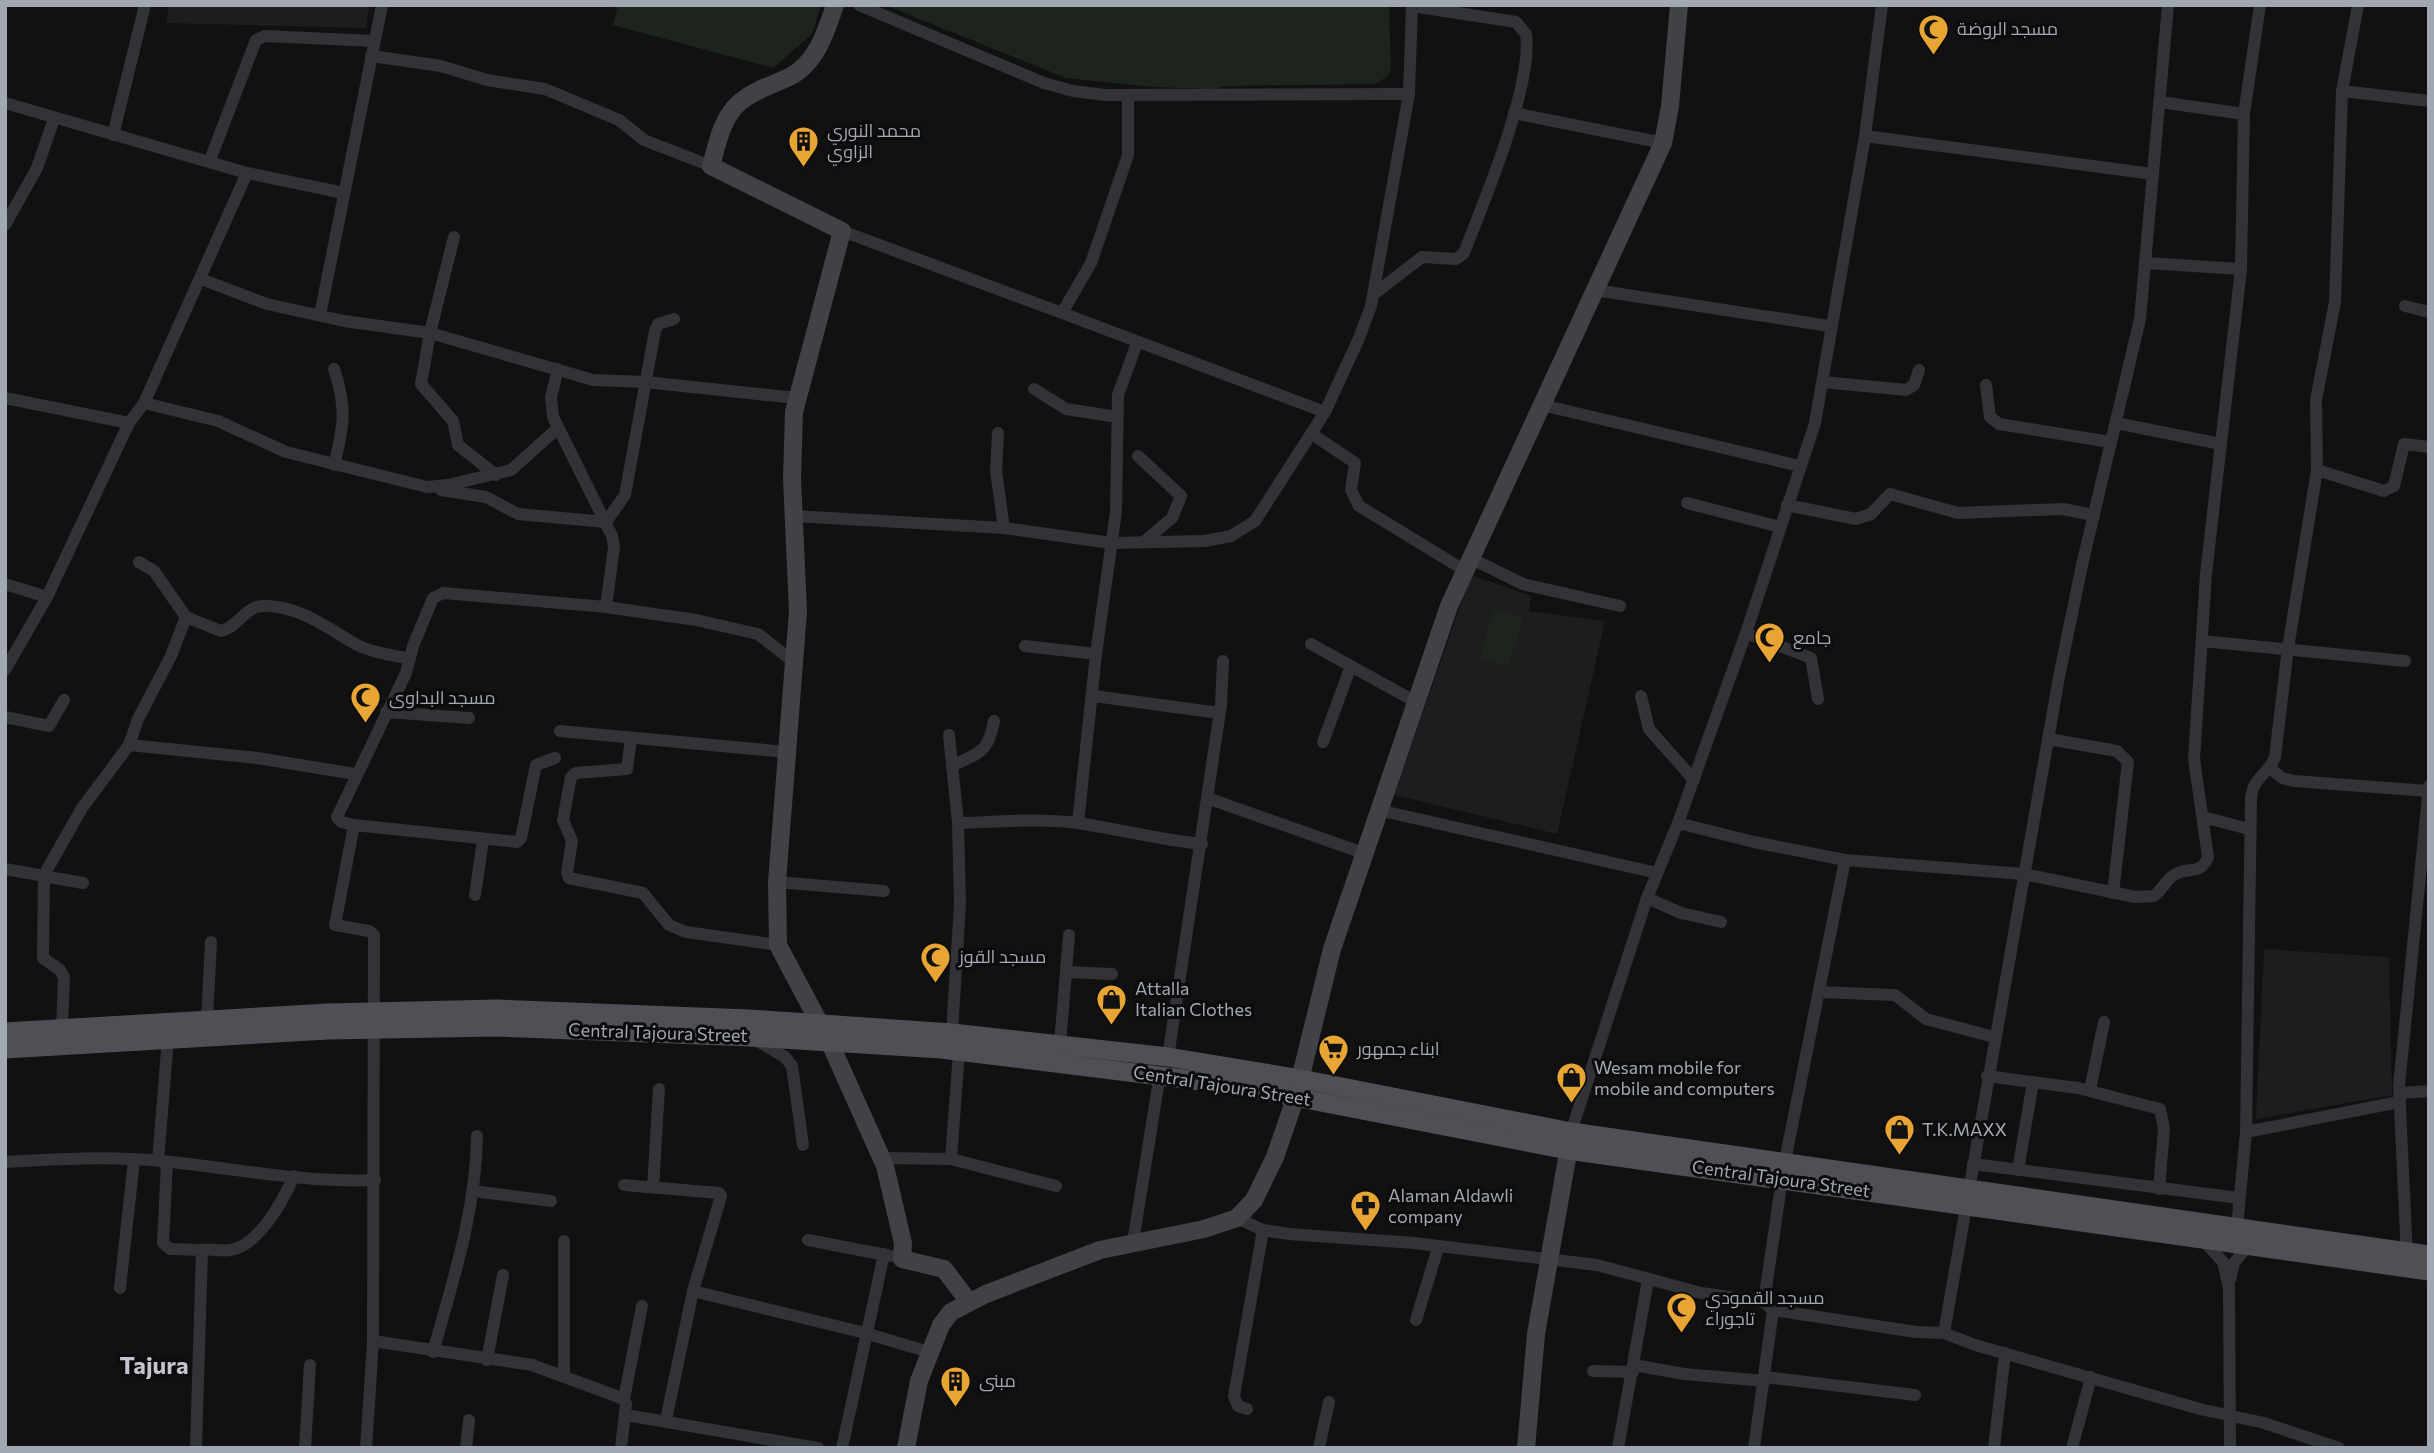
<svg xmlns="http://www.w3.org/2000/svg" width="2434" height="1453" viewBox="0 0 2434 1453" font-family="Commissioner,Cairo,sans-serif">
	<style>
		.built { fill: #1d1d1f }
		.green { fill: #1d241e }
		.lines { fill: none; stroke-linecap: round; stroke-linejoin: round }
		.street { stroke: #323337; stroke-width: 12 }
		.secondary { stroke: #404246; stroke-width: 18 }
		.primary { stroke: #4e5055; stroke-width: 19 }
		.labels { text-anchor: middle; stroke-width: 6; stroke-linejoin: round; paint-order: stroke }
		.poi-label { font-size: 18px; fill: #a2a8b2; stroke: #0c0c0d; text-anchor: start }
		.street-label { font-size: 18px; fill: #a2a8b2; stroke: #0c0c0d }
		.district-label { font-size: 24px; font-weight: bold; fill: #c3c6ce; stroke: #0c0c0d }
	</style>
	<rect width="100%" height="100%" fill="#111112"/>
	<!-- built -->
	<g class="built">
		<polygon points="169,5 369,5 366,28 166,23"/>
		<polygon points="1471,575 1531,596 1529,611 1605,621 1557,834 1394,795"/>
		<polygon points="2264,949 2389,957 2392,1095 2256,1119"/>
	</g>
	<!-- green -->
	<g class="green">
		<polygon points="606,5 821,5 812,34 773,68 613,25 617,8"/>
		<polygon points="885,5 1389,5 1391,69 1388,76 1375,84 1224,86 1216,89 1152,87 1066,78"/>
		<polygon points="1494,609 1523,617 1509,666 1480,658"/>
	</g>
	<g class="lines">
		<!-- street -->
		<g class="street">
			<polyline points="859,5 1044,83 1073,91 1105,95 1409,94"/>
			<polyline points="371,56 441,66 487,80 545,89 619,120 644,140 711,166"/>
			<polyline points="2342,91 2429,101"/>
			<polyline points="1128,95 1128,155 1091,263 1062,313 1325,412"/>
			<polyline points="2160,102 2244,114"/>
			<polyline points="5,103 247,173 344,193"/>
			<polyline points="1514,113 1663,143"/>
			<polyline points="113,135 145,5"/>
			<polyline points="1865,136 2153,174"/>
			<polyline points="210,160 256,40 265,36 374,41"/>
			<polyline points="5,225 37,168 54,119"/>
			<polyline points="842,231 1062,313"/>
			<polyline points="454,237 430,333 421,384 453,421 458,445 496,475"/>
			<polyline points="2145,263 2241,269"/>
			<polyline points="201,279 267,304 344,321 430,333 593,380 645,382 796,398"/>
			<polyline points="1595,290 1829,326"/>
			<path d="M1374,294L1422,257L1456,259L1464,253C1484,201 1533,86 1526,34L1516,22L1412,6"/>
			<polyline points="2405,306 2429,312"/>
			<polyline points="320,315 382,5"/>
			<path d="M334,369C347,407 344,426 334,465"/>
			<polyline points="558,369 551,397 553,417 612,536 614,547 606,607"/>
			<polyline points="1823,382 1906,390 1914,385 1919,370"/>
			<polyline points="1986,385 1990,417 1999,424 2111,442"/>
			<polyline points="1034,389 1066,409 1117,417"/>
			<polyline points="5,398 129,423"/>
			<polyline points="144,403 218,421 286,452 427,487 448,485 511,470 558,428"/>
			<polyline points="1542,405 1800,466"/>
			<polyline points="2116,423 2221,444"/>
			<polyline points="998,433 996,471 1004,528"/>
			<polyline points="1312,434 1355,463 1351,490 1359,506 1464,570"/>
			<polyline points="1138,456 1181,496 1172,518 1146,540"/>
			<polyline points="2317,470 2384,491 2394,486 2404,444 2429,447"/>
			<polyline points="441,490 486,497 518,514 606,522 625,495 655,331 658,324 674,319"/>
			<polyline points="1687,503 1780,527"/>
			<polyline points="1787,505 1856,519 1871,514 1890,494 1958,513 2063,509 2093,515"/>
			<polyline points="794,516 1004,528 1111,543 1205,541 1231,536 1255,521 1325,412 1359,338 1371,306 1409,94 1412,5"/>
			<polyline points="1470,558 1523,584 1620,606"/>
			<polyline points="5,584 47,597"/>
			<path d="M186,617L221,631C237,628 245,607 262,606C297,604 329,629 357,645C372,653 393,655 410,659"/>
			<polyline points="1746,633 1811,658 1818,699"/>
			<polyline points="2202,641 2405,661"/>
			<polyline points="1311,644 1416,702"/>
			<polyline points="1025,646 1096,654"/>
			<polyline points="5,670 47,597 129,423 144,403 247,173"/>
			<polyline points="1094,696 1219,713"/>
			<polyline points="1641,696 1649,729 1694,780"/>
			<polyline points="386,712 469,718"/>
			<polyline points="5,717 49,726 64,700"/>
			<polyline points="560,731 787,752"/>
			<polyline points="949,735 958,823 960,903 952,1033"/>
			<polyline points="631,738 627,769 576,773 571,777 563,820 572,841 567,873 569,878 643,893 669,925 686,932 778,945"/>
			<polyline points="2048,739 2117,751 2128,762 2113,893"/>
			<polyline points="1323,742 1351,666"/>
			<polyline points="129,745 257,758 355,774"/>
			<path d="M952,766C979,752 988,754 994,721"/>
			<polyline points="2270,768 2282,778 2294,781 2428,791"/>
			<polyline points="1207,798 1221,705 1223,661"/>
			<polyline points="1378,810 1657,873"/>
			<polyline points="2203,817 2249,829"/>
			<path d="M958,823C998,822 1037,818 1078,823C1119,829 1159,840 1202,844"/>
			<polyline points="1078,823 1096,654 1116,512 1118,395 1137,343"/>
			<path d="M1678,823L1754,842L1845,860L2024,874L2135,897L2154,896C2162,890 2166,880 2174,875C2188,866 2201,876 2208,857L2194,759L2206,574L2241,269L2244,114L2260,5"/>
			<polyline points="354,825 517,842 521,838 536,765 555,758"/>
			<polyline points="5,869 83,883"/>
			<polyline points="777,882 884,891"/>
			<polyline points="475,895 483,840"/>
			<polyline points="1647,898 1681,913 1721,922"/>
			<polyline points="1066,972 1112,974"/>
			<polyline points="1819,992 1895,995 1926,1019 1994,1037"/>
			<polyline points="207,1019 211,942"/>
			<polyline points="62,1028 64,977 60,970 43,958 44,875 82,808 129,745 138,719 171,656 186,617 154,571 139,562"/>
			<polyline points="756,1040 785,1057 792,1066 803,1145"/>
			<polyline points="1060,1044 1069,935"/>
			<polyline points="1168,1057 1207,798 1363,853"/>
			<polyline points="1987,1076 2078,1088 2160,1109 2164,1129 2159,1189"/>
			<polyline points="2090,1090 2104,1022"/>
			<polyline points="2400,1093 2429,1091"/>
			<polyline points="1571,1132 1647,898 1678,823 1746,633 1815,423 1865,136 1882,5"/>
			<path d="M2246,1132L2251,798C2254,775 2268,776 2275,757L2288,648L2317,470L2316,400L2335,302L2342,91L2358,5"/>
			<polyline points="882,1158 951,1159 1056,1186"/>
			<polyline points="951,1159 959,1052"/>
			<polyline points="158,1161 168,1038"/>
			<polyline points="1785,1161 1845,860"/>
			<path d="M5,1162C57,1159 109,1156 161,1161C232,1168 304,1183 375,1180"/>
			<polyline points="167,1162 163,1243 170,1249 202,1250 196,1448"/>
			<polyline points="1973,1164 2239,1198"/>
			<polyline points="2018,1170 2033,1082"/>
			<polyline points="624,1185 719,1193 721,1196 693,1291 666,1420"/>
			<polyline points="653,1187 659,1089"/>
			<polyline points="473,1191 551,1201"/>
			<polyline points="1237,1218 1263,1230 1289,1234 1414,1243 1597,1265 1701,1293 1764,1302 1773,1310 1916,1332 1944,1333 1975,1345 2200,1409 2264,1423 2339,1448"/>
			<polyline points="2237,1227 2246,1132 2399,1102"/>
			<polyline points="808,1240 891,1256"/>
			<polyline points="2203,1240 2223,1262 2229,1287 2230,1448"/>
			<polyline points="1133,1242 1160,1074"/>
			<path d="M202,1250C212,1248 225,1253 235,1249C261,1241 284,1199 294,1176"/>
			<polyline points="2407,1257 2399,1086 2429,786"/>
			<polyline points="2230,1280 2234,1263 2248,1246"/>
			<polyline points="120,1288 134,1160"/>
			<polyline points="693,1291 865,1333 929,1352"/>
			<polyline points="1764,1302 1782,1179"/>
			<polyline points="1416,1320 1438,1248"/>
			<polyline points="1944,1333 2059,677 2082,565 2140,319 2168,5"/>
			<polyline points="373,1341 532,1365 624,1399"/>
			<path d="M433,1352C453,1281 476,1210 477,1136"/>
			<polyline points="487,1360 503,1275"/>
			<polyline points="1634,1365 1684,1374 1765,1381"/>
			<polyline points="1593,1371 1633,1372"/>
			<polyline points="564,1376 564,1241"/>
			<polyline points="1766,1377 1915,1395"/>
			<polyline points="1247,1409 1238,1406 1234,1396 1263,1230"/>
			<polyline points="626,1415 818,1448"/>
			<polyline points="305,1448 310,1365"/>
			<polyline points="366,1448 373,1341 374,935 369,931 335,925 354,825 341,822 337,817 406,673 413,646 433,598 443,593 606,607 696,620 758,634 795,663"/>
			<polyline points="466,1448 469,1420"/>
			<polyline points="621,1448 626,1404 624,1399 642,1306"/>
			<polyline points="842,1448 884,1254"/>
			<polyline points="1319,1448 1329,1402"/>
			<polyline points="1618,1448 1648,1280"/>
			<polyline points="1754,1448 1773,1310"/>
			<polyline points="1994,1448 2005,1353"/>
			<polyline points="2072,1448 2091,1377"/>
		</g>
		<!-- secondary -->
		<g class="secondary">
			<path d="M835,5C826,32 816,64 789,77C773,85 754,90 740,102C722,117 717,144 711,166L842,231L794,412L792,479L798,611L777,882L778,945L830,1043L885,1166L903,1243L902,1259L944,1269L969,1302"/>
			<polyline points="906,1448 919,1381 941,1325 951,1312 986,1294 1100,1250 1204,1229 1237,1218 1254,1200 1275,1157 1296,1096 1332,949 1449,606 1663,143 1670,106 1679,5"/>
			<polyline points="1526,1448 1536,1334 1571,1136"/>
		</g>
		<!-- primary -->
		<g class="primary">
			<polyline points="5,1032 328,1013 497,1009 749,1019 952,1033 1168,1057 1301,1079 1571,1132 2429,1255"/>
			<polyline points="5,1049 328,1030 497,1027 750,1037 941,1049 1233,1085 1568,1150 2429,1271"/>
		</g>
	</g>
	<!-- icons -->
	<defs>
		<symbol id="mosque-pin" viewBox="-11 -11 22 30"><path d="M0 17L-7.5 6A9.5 9.5 0 1 1 7.5 6Z" fill="#e8a533" stroke="#0c0c0d"/><path d="M3.5-4.9A6 6 0 1 0 3.5 4.9A5 5 0 1 1 3.5-4.9Z" fill="#111"/></symbol>
		<symbol id="building-pin" viewBox="-11 -11 22 30"><path d="M0 17L-7.5 6A9.5 9.5 0 1 1 7.5 6Z" fill="#e8a533" stroke="#0c0c0d"/><path d="M-4-6H4V6H1V3H-1V6H-4ZM-2.5-4.3h1.7v1.8h-1.7ZM.8-4.3h1.7v1.8H.8ZM-2.5-1h1.7V.8h-1.7ZM.8-1h1.7V.8H.8Z" fill="#111"/></symbol>
		<symbol id="shop-pin" viewBox="-11 -11 22 30"><path d="M0 17L-7.5 6A9.5 9.5 0 1 1 7.5 6Z" fill="#e8a533" stroke="#0c0c0d"/><path d="M-5-2.5h2.3a2.7 3.5 0 0 1 5.4 0H5L5.5 6h-11ZM-1.5-2.5h3a1.5 2.3 0 0 0-3 0Z" fill="#111"/></symbol>
		<symbol id="supermarket-pin" viewBox="-11 -11 22 30"><path d="M0 17L-7.5 6A9.5 9.5 0 1 1 7.5 6Z" fill="#e8a533" stroke="#0c0c0d"/><path d="M-6-5.5h2.5l.6 2H6L4.5 2H-2.5L-4.4-4H-6ZM-1.5 3.2a1.3 1.3 0 1 0 .1 0ZM3 3.2a1.3 1.3 0 1 0 .1 0Z" fill="#111"/></symbol>
		<symbol id="pharmacy-pin" viewBox="-11 -11 22 30"><path d="M0 17L-7.5 6A9.5 9.5 0 1 1 7.5 6Z" fill="#e8a533" stroke="#0c0c0d"/><path d="M-2-6h4v4h4v4h-4v4h-4v-4h-4v-4h4Z" fill="#111"/></symbol>
	</defs>
	<g fill-rule="evenodd">
		<use href="#mosque-pin" x="1916" y="12" width="35" height="47"/>
		<use href="#building-pin" x="786" y="124" width="35" height="47"/>
		<use href="#mosque-pin" x="1752" y="620" width="35" height="47"/>
		<use href="#mosque-pin" x="348" y="680" width="35" height="47"/>
		<use href="#mosque-pin" x="918" y="940" width="35" height="47"/>
		<use href="#shop-pin" x="1094" y="982" width="35" height="47"/>
		<use href="#supermarket-pin" x="1316" y="1032" width="35" height="47"/>
		<use href="#shop-pin" x="1554" y="1060" width="35" height="47"/>
		<use href="#shop-pin" x="1882" y="1112" width="35" height="47"/>
		<use href="#pharmacy-pin" x="1348" y="1188" width="35" height="47"/>
		<use href="#mosque-pin" x="1664" y="1290" width="35" height="47"/>
		<use href="#building-pin" x="938" y="1364" width="35" height="47"/>
	</g>
	<g class="labels">
		<!-- poi labels -->
		<g class="poi-label">
			<text x="1957" y="35">مسجد الروضة</text>
			<text x="827" y="137">محمد النوري<tspan x="827" dy="21">الزاوي</tspan></text>
			<text x="1793" y="644">جامع</text>
			<text x="389" y="704">مسجد البداوى</text>
			<text x="959" y="963">مسجد القوز</text>
			<text x="1135" y="995">Attalla<tspan x="1135" dy="21">Italian Clothes</tspan></text>
			<text x="1357" y="1055">ابناء جمهور</text>
			<text x="1594" y="1074">Wesam mobile for<tspan x="1594" dy="21">mobile and computers</tspan></text>
			<text x="1922" y="1136">T.K.MAXX</text>
			<text x="1388" y="1202">Alaman Aldawli<tspan x="1388" dy="21">company</tspan></text>
			<text x="1705" y="1304">مسجد القمودي<tspan x="1705" dy="21">تاجوراء</tspan></text>
			<text x="979" y="1387">مبنى</text>
		</g>
		<!-- street labels -->
		<g class="street-label">
			<text transform="translate(658 1033) rotate(2)" y="6">Central Tajoura Street</text>
			<text transform="translate(1222 1086) rotate(9)" y="6">Central Tajoura Street</text>
			<text transform="translate(1781 1179) rotate(8)" y="6">Central Tajoura Street</text>
		</g>
		<!-- district labels -->
		<g class="district-label">
			<text x="154" y="1374">Tajura</text>
		</g>
	</g>
	<!-- border -->
	<rect width="2434" height="1453" fill="none" stroke="#a2a8b2" stroke-width="14"/>
</svg>
